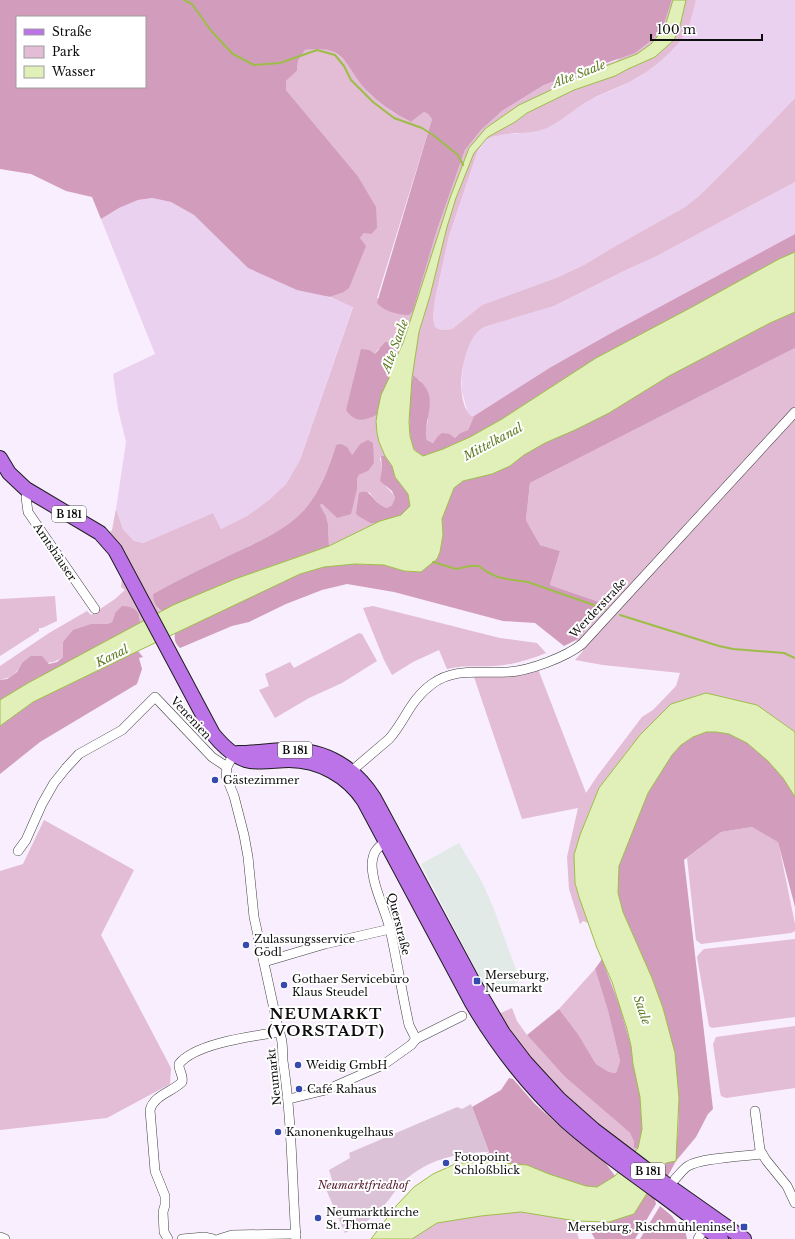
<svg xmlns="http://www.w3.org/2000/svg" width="795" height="1239" viewBox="0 0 795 1239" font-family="'Libre Baskerville',serif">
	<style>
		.industrial { fill: #e2eae8 }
		.farmland { fill: #ead1f0 }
		.green { fill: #e3bcd5 }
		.forest { fill: #d29dbc; fill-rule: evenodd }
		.cemetery { fill: #dcc2d7 }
		.water { fill: #e1efb9; stroke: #9dbd48 }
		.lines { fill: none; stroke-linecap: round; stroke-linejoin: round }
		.stream { stroke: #9dbd48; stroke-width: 2 }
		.minor-casing { stroke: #404040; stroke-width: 10 }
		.primary-casing { stroke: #1e1e1e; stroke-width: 16 }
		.minor { stroke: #fff; stroke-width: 9 }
		.primary { stroke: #bd73e8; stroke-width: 14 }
		.poi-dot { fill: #354aac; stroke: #fff; stroke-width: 1.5 }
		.labels { text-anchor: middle; stroke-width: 4; stroke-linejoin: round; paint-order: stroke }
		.shield { fill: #fff; stroke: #565656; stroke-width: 1 }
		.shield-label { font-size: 10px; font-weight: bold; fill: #0d0d0d }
		.street-label { font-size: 11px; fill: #0d0d0d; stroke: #fff }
		.poi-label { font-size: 11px; fill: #0d0d0d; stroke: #fff; text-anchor: start }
		.park-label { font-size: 11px; font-style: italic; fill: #5c2537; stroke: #fff }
		.water-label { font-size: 12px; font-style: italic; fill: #607c22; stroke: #fff }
		.district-label { font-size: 15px; font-weight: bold; letter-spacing: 1px; fill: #0d0d0d; stroke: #fff }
	</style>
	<rect width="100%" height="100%" fill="#f8eefd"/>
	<!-- industrial -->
	<polygon class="industrial" points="459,843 482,882 494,909 519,978 518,982 489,995 421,864"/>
	<!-- farmland -->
	<g class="farmland">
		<polygon points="696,0 795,0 795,98 747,148 699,196 685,207 612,248 584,265 556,278 482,305 452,329 441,330 435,327 433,318 435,299 449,236 477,153 484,142 490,138 500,134 517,134 558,121 589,100 622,86 637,78 655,66 673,49 691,19"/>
		<polygon points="795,182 795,234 613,332 551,367 474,416 471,416 468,413 462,392 462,376 464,357 469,345 475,334 484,327 554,306 628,269 655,257"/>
		<polygon points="152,198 171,202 194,215 248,268 353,306 300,460 286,484 269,500 247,516 221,529 213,513 143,543 134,541 123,529 116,509 126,442 118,409 113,374 155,354 101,219 119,208 138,200"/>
	</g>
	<!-- green -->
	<g class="green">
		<path d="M672,0H696C693,12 690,26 683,37C668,58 644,76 621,86C610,91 598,95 588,101C574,109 556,126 541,130C525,135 497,131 485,141C482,144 479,149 477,153L449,236L435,299L433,318L435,327L441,330L452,329L482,305L556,278L584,265L612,248L685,207L699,196L747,148L795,98V182L655,257L628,269L554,306L484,327C481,329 477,332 475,335C462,352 454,399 471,416H474L468,430L460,433L455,438L450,434L437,437L433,443L427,440L425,432L428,420L421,381L395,364V357L397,350L378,349L375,354L374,416L377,415V433L385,456H381L380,459C383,468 381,476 385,485C388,490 392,491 395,498L392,505L387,508L381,507L369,492L358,506L356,513L370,523H376L329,546L328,524L326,516L320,505L322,504L337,518L357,489L356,478L359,475L368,471L360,444L352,455L336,445C329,468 320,492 304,510C289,528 266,538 245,548C215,563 183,577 153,594L158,609L162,611L140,623V617L115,613L112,622L107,624H91L63,642V657C51,666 37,663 22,663C16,674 12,677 0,680V666L49,633L87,611L91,615L115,599L125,590L121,587L122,578L135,571L124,550L110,532L112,530L116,509L123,529L134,541L143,543L213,513L221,529L247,516L269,500L286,484L300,460L353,307L330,297L342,293L360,238L364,233L357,175L286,90V81L297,71L298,61L305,50C310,49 315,48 320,48C346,51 351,73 366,90C380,105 393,113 411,122L424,112L428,114L432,119L377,298L413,311L437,230L465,150L481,130L502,111L544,85L616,61L664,24Z"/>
		<polygon points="795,348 795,732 757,705 706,693 671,704 640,735 599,788 591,807 580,835 574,855 575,883 579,897 588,923 583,921 580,924 569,889 567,857 578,808 522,819 474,677 510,676 538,669 586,793 598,775 642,717 653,710 676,686 680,673 603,665 575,660 583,651 576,640 608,605 550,585 560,551 540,545 526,520 530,483"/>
		<polygon points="55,596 57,621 42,628 39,628 39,631 0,656 0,599"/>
		<path d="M373,606L500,638L537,643L546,653C529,660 512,665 494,666C478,667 462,665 447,669L439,650L413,662L392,675L384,660L363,608Z"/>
		<polygon points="359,633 362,634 377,661 342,683 309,698 275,718 259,690 269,686 265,674 290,662 294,668"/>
		<polygon points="44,820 134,870 101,935 171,1068 170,1084 107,1118 0,1130 0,871 23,864"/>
		<polygon points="752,827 778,841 795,924 795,931 791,933 701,944 696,940 687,858 721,832"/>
		<polygon points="795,939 795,1017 712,1028 709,1026 697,957 699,954 704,949"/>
		<polygon points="595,969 608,1011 620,1061 616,1073 609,1072 596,1064 578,1034 559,1009"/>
		<polygon points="512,1008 517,1021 527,1035 565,1077 630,1133 634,1142 634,1148 638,1148 635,1152 615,1137 611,1138 536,1069 496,1015"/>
		<polygon points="795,1026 795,1088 726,1098 721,1096 720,1092 713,1044 716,1037"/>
		<polygon points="521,1212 576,1221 576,1229 579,1239 412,1239 437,1223 481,1216"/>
	</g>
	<!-- forest -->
	<g class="forest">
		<path d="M0,0H672L664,24L654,38L635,53L544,85L502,111L481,130L465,150L437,230L413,311L409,315C398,315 383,311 377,303L432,119L428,114L424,112L411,122C393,113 380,104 366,90C344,65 346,44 305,50L298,61L297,71L286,81V90L357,175L376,207L377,228L371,234L364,233L360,238L366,246L349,288L342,293L330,297L297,290L248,268L194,215L171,202L152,198L138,200L119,208L101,219L92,197L66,191L31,174L0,169ZM17,17H145V87H17Z"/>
		<path d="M795,234V252L779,259L692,307L596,358L502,419L470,437L443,449L423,456C420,454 417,452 415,450C406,440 410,389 413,375C432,389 432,399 427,422C426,429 425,433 427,440L433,443L437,437L442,433L450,434L455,438L460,433L468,430L474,416L551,367L613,332Z"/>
		<path d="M795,312V348L530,483L526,520L540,545L560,551L550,585L608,605L576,640L564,646L535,623L503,621L394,592L347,584L322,590L286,604L249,622L232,626L180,648C175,643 174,640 175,633L300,574L324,567L355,564L384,565L404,571L421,572L437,559L440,552L443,535L442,519L454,488L463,481L492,474L510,466L524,455L545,443L575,430L609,413L669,376L770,323Z"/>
		<path d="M385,342H395C402,362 379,393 377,415C364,420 356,424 346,410L361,349L369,350L375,354Z"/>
		<path d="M368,440L373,443L374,463L368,471L359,475L357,478V489L351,514L337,518L322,504L320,505L326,516L328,524L329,546L235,579L162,611C156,608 153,601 153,594C183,577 214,563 245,548C266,538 288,528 304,510C320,492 329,468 336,445L341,444L347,447L352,455L360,444Z"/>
		<path d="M381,456H385L392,466L395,477L408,494L410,506L401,515L376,523H370L357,515L356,513L359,493C372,487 373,505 387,508L392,505L395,498L392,491L380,481L382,469Z"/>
		<path d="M122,606C134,606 140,611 140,623L28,683L0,700V680L7,679L17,672L22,663L31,656H42L49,664L57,662L63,657V642L73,630L91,624H107L112,622L115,613Z"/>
		<polygon points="138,651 143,657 139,658 142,669 137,684 40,742 0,774 0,726 33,702"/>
		<polygon points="706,732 716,732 729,734 747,743 768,761 783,778 795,797 795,907 778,842 752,827 721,832 684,860 713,1109 708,1114 696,1137 676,1161 655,1200 656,1204 635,1239 595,1239 589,1229 634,1214 666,1163 678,1134 679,1098 675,1053 663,1008 652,978 623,912 618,893 618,880 619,866 648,793 672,755 681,745 693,737"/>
		<polygon points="602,959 620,1007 631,1046 633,1064 640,1096 642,1129 638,1148 634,1148 634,1142 630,1133 565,1077 527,1035 559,1009 578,1034 596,1064 609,1072 616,1073 620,1061 608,1011 595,969"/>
		<polygon points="509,1078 513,1079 535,1104 565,1131 604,1161 615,1176 597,1187 586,1186 549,1174 527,1165 479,1161 489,1152 472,1107 501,1090"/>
		<polygon points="660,1206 672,1216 678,1225 684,1226 687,1239 640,1239"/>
	</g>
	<!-- cemetery -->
	<path class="cemetery" d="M471,1104L489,1152C457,1152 426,1160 402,1183C393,1193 386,1205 376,1214C367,1222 356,1227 345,1233L325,1187L333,1183L329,1170L350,1158L349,1153L450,1110L457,1107L462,1109Z"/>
	<!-- water -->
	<g class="water">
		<polygon points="673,0 686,0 680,26 674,40 655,57 628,69 615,76 574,90 527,113 515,122 488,137 474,153 456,198 447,227 430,296 419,332 412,378 409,422 410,436 414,450 423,456 443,449 470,437 502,419 596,358 692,307 779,259 795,252 795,312 770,323 669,376 609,413 575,430 545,443 524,455 510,466 492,474 463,481 454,488 442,519 443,535 440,552 437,559 421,572 404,571 384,565 355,564 324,567 300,574 138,651 33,702 0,726 0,700 28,683 173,605 235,579 329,546 380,521 401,515 410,506 408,494 395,477 392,466 385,456 379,442 377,433 376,421 378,409 381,395 389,378 392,367 403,343 450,198 469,148 486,128 519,105 585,74 637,54 651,44 662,31 666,23"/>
		<polygon points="706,693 757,705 795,732 795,797 783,778 768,761 747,743 729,734 716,732 706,732 693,737 681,745 672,755 648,793 619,866 618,893 623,912 652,978 663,1008 675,1053 679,1098 676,1161 666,1163 634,1214 609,1222 576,1221 521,1212 481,1216 437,1223 412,1239 371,1239 396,1206 414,1187 433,1174 455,1164 479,1161 527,1165 549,1174 586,1186 597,1187 615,1176 638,1148 642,1129 640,1097 633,1064 631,1046 627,1029 612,982 597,948 579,897 575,883 574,855 580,835 599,788 640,735 671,704"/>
	</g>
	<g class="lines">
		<!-- stream -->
		<g class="stream">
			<polyline points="184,0 192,4 212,32 233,54 254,65 280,63 317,50 335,55 344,66 351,80 373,102 394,118 422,128 433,135 458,155 463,165"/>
			<polyline points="433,562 456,569 470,566 479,566 487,572 498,577 507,579 528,582 605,609"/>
			<polyline points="620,615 719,646 733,649 784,653 795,658"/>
		</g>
		<defs>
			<g id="minor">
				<polyline points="29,491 26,497 28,512 95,609"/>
				<path d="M234,753L227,767L226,776L234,796L244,835L248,857L254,917L279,1032C284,1041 282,1051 283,1061C292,1120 292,1180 296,1239"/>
				<path d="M348,774L389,739C405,721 410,700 432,684C455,667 481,674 508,672C529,671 566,657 582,644L795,412"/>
				<path d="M385,842C376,849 373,852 372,864C372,885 385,909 390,929C397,961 402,993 409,1025L416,1039"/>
				<polyline points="18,851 26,840 42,804 54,783 66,768 79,754 122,730 155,697 212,757 227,767"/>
				<polyline points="264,962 325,944 390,929"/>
				<polyline points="289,1099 326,1090 383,1065 411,1045 416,1039 462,1016"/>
				<polyline points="755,1111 760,1150 766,1160 787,1186 795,1203"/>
				<path d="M675,1179C679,1175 683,1169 688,1166C700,1158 746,1156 762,1154"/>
				<polyline points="0,1237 5,1239"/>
				<path d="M168,1239L164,1232L163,1212L165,1205V1196L155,1171L150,1110C154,1095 172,1092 182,1082C184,1075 178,1070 179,1064C195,1043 254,1036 279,1032"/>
				<polyline points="182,1239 204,1237 213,1239"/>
				<polyline points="219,1239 232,1235 296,1234"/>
				<polyline points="698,1239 707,1223"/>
			</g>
			<g id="primary">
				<path d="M0,458L9,473L26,489L100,533L115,550L213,734C222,745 233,756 246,760C260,764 275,760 289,760C319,760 348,776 364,801L472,1003C498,1047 529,1087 566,1121C595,1147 627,1169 658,1192C679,1207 699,1224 721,1239"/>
				<path d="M238,753C256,753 273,750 290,750C326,750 355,768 374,798L473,982L503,1033L526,1063L559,1099L594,1130L656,1177L744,1239"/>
			</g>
		</defs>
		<!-- minor casing -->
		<use href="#minor" class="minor-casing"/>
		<!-- primary casing -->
		<use href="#primary" class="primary-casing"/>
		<!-- minor -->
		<use href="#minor" class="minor"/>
		<!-- primary -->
		<use href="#primary" class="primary"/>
	</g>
	<!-- markers -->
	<g class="poi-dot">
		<circle cx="215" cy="780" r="4"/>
		<circle cx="246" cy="945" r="4"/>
		<rect x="473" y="977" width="8" height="8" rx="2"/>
		<circle cx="284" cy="985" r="4"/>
		<circle cx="298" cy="1065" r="4"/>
		<circle cx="299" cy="1089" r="4"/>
		<circle cx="278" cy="1132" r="4"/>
		<circle cx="446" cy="1163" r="4"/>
		<circle cx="318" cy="1218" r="4"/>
		<rect x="740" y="1223" width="8" height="8" rx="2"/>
	</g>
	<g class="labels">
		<!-- shield labels -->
		<g class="shield">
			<rect x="52" y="506" width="34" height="16" rx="3"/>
			<rect x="278" y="742" width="34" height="16" rx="3"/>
			<rect x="631" y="1163" width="34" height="16" rx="3"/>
		</g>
		<g class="shield-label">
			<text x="69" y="518">B 181</text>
			<text x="295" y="754">B 181</text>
			<text x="648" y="1175">B 181</text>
		</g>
		<!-- street labels -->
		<g class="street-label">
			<text transform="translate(55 552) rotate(56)" y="4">Amtshäuser</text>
			<text transform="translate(598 608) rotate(-47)" y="4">Werderstraße</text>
			<text transform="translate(191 718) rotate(47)" y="4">Venenien</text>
			<text transform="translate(399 924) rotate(76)" y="4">Querstraße</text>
			<text transform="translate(274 1077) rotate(-96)" y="4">Neumarkt</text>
		</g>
		<!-- poi labels -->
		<g class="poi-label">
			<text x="223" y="784">Gästezimmer</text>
			<text x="254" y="943">Zulassungsservice<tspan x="254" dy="13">Gödl</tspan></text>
			<text x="485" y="979">Merseburg,<tspan x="485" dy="13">Neumarkt</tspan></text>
			<text x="292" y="983">Gothaer Servicebüro<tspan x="292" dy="13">Klaus Steudel</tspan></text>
			<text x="306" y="1069">Weidig GmbH</text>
			<text x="307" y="1093">Café Rahaus</text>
			<text x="286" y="1136">Kanonenkugelhaus</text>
			<text x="454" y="1161">Fotopoint<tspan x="454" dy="13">Schloßblick</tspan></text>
			<text x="326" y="1216">Neumarktkirche<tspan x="326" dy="13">St. Thomae</tspan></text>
			<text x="736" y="1231" text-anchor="end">Merseburg, Rischmühleninsel</text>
		</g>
		<!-- park labels -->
		<g class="park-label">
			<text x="363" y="1189">Neumarktfriedhof</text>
		</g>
		<!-- water labels -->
		<g class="water-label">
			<text transform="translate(579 74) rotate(-21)" y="4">Alte Saale</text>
			<text transform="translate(395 346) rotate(-70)" y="4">Alte Saale</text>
			<text transform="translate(493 442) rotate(-28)" y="4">Mittelkanal</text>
			<text transform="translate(112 656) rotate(-26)" y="4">Kanal</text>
			<text transform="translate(642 1010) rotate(72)" y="4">Saale</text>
		</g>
		<!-- district labels -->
		<g class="district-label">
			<text x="326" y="1019">NEUMARKT<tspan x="326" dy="17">(VORSTADT)</tspan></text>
		</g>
	</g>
	<!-- legend -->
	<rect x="16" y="16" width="130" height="72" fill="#ffffff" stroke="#9e9e9e"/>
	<rect x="24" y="29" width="20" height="6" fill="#bd73e8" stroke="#9e9e9e"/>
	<text x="52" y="36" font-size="12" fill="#0d0d0d">Straße</text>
	<rect x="24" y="46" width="20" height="12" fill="#e3bcd5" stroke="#9e9e9e"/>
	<text x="52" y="56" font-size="12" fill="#0d0d0d">Park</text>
	<rect x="24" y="66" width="20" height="12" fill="#e1efb9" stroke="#9e9e9e"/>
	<text x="52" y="76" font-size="12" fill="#0d0d0d">Wasser</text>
	<!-- scale -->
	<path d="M651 34v6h111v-6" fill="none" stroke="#0d0d0d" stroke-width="2"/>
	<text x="657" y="34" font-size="12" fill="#0d0d0d" stroke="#ffffff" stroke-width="3" paint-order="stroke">100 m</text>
</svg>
